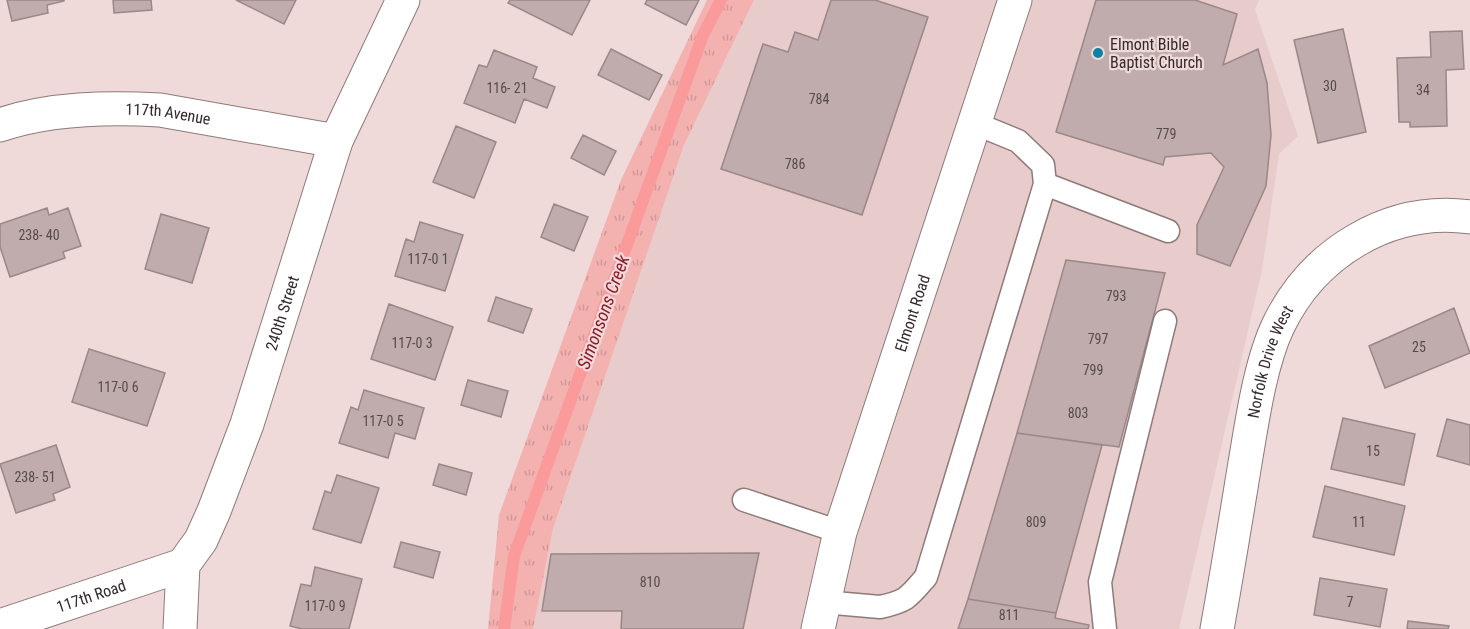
<svg xmlns="http://www.w3.org/2000/svg" width="1470" height="629" viewBox="0 0 1470 629" font-family="'Roboto Condensed',sans-serif">
<style>
.built{fill:#e8cbcb}
.grass{fill:url(#grass-tufts)}
.lines{fill:none;stroke-linecap:round;stroke-linejoin:round}
.stream{stroke:#fa9a9b;stroke-width:12}
.building{fill:#c0acac;stroke:#9a8787;stroke-width:1.5}
.service-casing{stroke:#8d7a79;stroke-width:25}
.minor-casing{stroke:#8d7a79;stroke-width:35}
.secondary-casing{stroke:#8d7a79;stroke-width:35}
.service{stroke:#fff;stroke-width:22}
.minor{stroke:#fff;stroke-width:33}
.secondary{stroke:#fff;stroke-width:33}
.poi-dot{fill:#0e80a7;stroke:#efdad9;stroke-width:2}
.labels{text-anchor:middle;dominant-baseline:central;stroke-width:4.5;stroke-linejoin:round;paint-order:stroke}
.number-label{font-size:14px;fill:#564b4b}
.poi-label{font-size:16px;fill:#332b2b;stroke:#efdad9;text-anchor:start}
.street-label{font-size:16px;fill:#332b2b;stroke:#efdad9}
.water-label{font-size:18px;font-style:italic;fill:#8b1b2a;stroke:#efdad9}
</style>
<defs>
<pattern id="grass-tufts" width="24" height="20" patternUnits="userSpaceOnUse" patternTransform="scale(1.5)"><rect width="24" height="20" fill="#f3b1b0"/><path d="M3 7l-1-3M5 7V3M7 7l1-3M15 17l-1-3M17 17v-4M19 17l1-3" fill="none" stroke="#d19898"/></pattern>
</defs>
<rect width="100%" height="100%" fill="#efdad9"/>
<!-- built -->
<path class="built" d="M754,0H1259L1255,10L1298,136L1279,154L1262,270L1179,629H533L553,529L684,145Z"/>
<!-- grass -->
<path class="grass" d="M707,0H754L684,145L553,529L533,629H488L499,515L621,180Z"/>
<g class="lines">
<!-- stream -->
<path class="stream" d="M504,629L514,556L703,35L721,0"/>
</g>
<!-- building -->
<path class="building" d="M7,0H64V1L47,5L48,13L12,21Z
M113,0H151L152,10L114,13Z
M236,0H296L284,24Z
M510,0H590L572,35L508,3Z
M647,0H699L686,25L645,4Z
M831,0H875L928,17L862,215L721,169L763,44L788,52L795,32L818,40Z
M1096,0H1195L1237,14L1223,65L1258,49L1267,83L1271,135L1266,186L1230,266L1197,254V225L1224,167L1211,153L1165,157L1163,165L1056,132Z
M1343,29L1366,132L1318,143L1294,40Z
M1462,31L1464,69L1446,70L1447,126L1410,127V122H1399L1397,58L1431,57L1430,32Z
M611,49L662,75L649,100L598,75Z
M494,50L537,67L533,78L555,87L547,108L524,99L515,123L464,103L479,65L487,67Z
M456,126L496,142L474,198L433,182Z
M583,135L616,151L604,175L571,158Z
M554,204L588,217L574,251L541,237Z
M47,208L49,215L68,208L81,246L63,252L65,258L10,277L0,247V224Z
M161,214L209,228L192,283L145,269Z
M420,222L463,235L445,291L395,276L406,239L414,242Z
M1066,260L1165,273L1119,447L1017,433Z
M496,297L532,309L523,333L488,321Z
M389,304L453,327L435,380L371,359Z
M1454,308L1470,353L1385,388L1369,346Z
M89,349L165,373L147,426L72,402Z
M468,380L508,391L501,417L461,405Z
M364,390L424,408L415,439L395,433L388,458L339,443L351,407L358,410Z
M1343,418L1415,434L1404,485L1331,469Z
M1447,419L1470,425V465L1437,456Z
M1017,433L1102,445L1056,613L968,599Z
M56,445L70,487L53,494L55,500L16,513L0,464Z
M439,464L472,473L466,495L433,485Z
M337,475L379,488L361,543L313,529L325,491L331,493Z
M1325,486L1405,506L1394,555L1313,537Z
M401,542L440,552L433,578L394,567Z
M759,553L743,629H621L622,611H542L551,554Z
M315,567L362,579L349,629H302L290,626L301,584L311,586Z
M1320,578L1387,589L1380,627L1314,615Z
M968,599L1056,613L1055,618L1089,625L1088,629H958Z
M1408,621L1449,626L1448,629H1407Z"/>
<g class="lines">
<defs>
<path id="service" d="M1045,184L1168,231
M744,500L840,532
M823,602L880,607C907,601 908,598 926,577L1045,184L1043,165L1018,141L974,123
M1105,629L1100,582L1165,321"/>
<g id="minor">
<path id="s1" d="M0,125C50,108 107,107 160,110L336,141"/>
<path id="s2" d="M0,626L183,565"/>
<path id="s3" d="M180,629L183,565L201,540L214,511L247,424L336,141L403,0"/>
<path id="s4" d="M1217,629C1227,574 1236,518 1245,463C1252,422 1260,364 1278,326C1313,253 1389,206 1470,217"/>
</g>
<g id="secondary">
<path id="s5" d="M818,629L840,532L1015,0"/>
</g>
</defs>
<!-- service casing -->
<use href="#service" class="service-casing"/>
<!-- minor casing -->
<use href="#minor" class="minor-casing"/>
<!-- secondary casing -->
<use href="#secondary" class="secondary-casing"/>
<!-- service -->
<use href="#service" class="service"/>
<!-- minor -->
<use href="#minor" class="minor"/>
<!-- secondary -->
<use href="#secondary" class="secondary"/>
</g>
<!-- markers -->
<circle class="poi-dot" cx="1098" cy="53" r="6"/>
<g class="labels">
<!-- number labels -->
<g class="number-label">
<text x="1330" y="86">30</text>
<text x="507" y="88">116- 21</text>
<text x="1423" y="90">34</text>
<text x="819" y="99">784</text>
<text x="1166" y="134">779</text>
<text x="795" y="164">786</text>
<text x="39" y="235">238- 40</text>
<text x="428" y="259">117-0 1</text>
<text x="1116" y="296">793</text>
<text x="1098" y="339">797</text>
<text x="412" y="343">117-0 3</text>
<text x="1419" y="347">25</text>
<text x="1093" y="370">799</text>
<text x="118" y="387">117-0 6</text>
<text x="1078" y="413">803</text>
<text x="383" y="421">117-0 5</text>
<text x="1373" y="451">15</text>
<text x="35" y="477">238- 51</text>
<text x="1036" y="522">809</text>
<text x="1359" y="522">11</text>
<text x="650" y="582">810</text>
<text x="1350" y="602">7</text>
<text x="325" y="606">117-0 9</text>
<text x="1009" y="615">811</text>
</g>
<!-- poi labels -->
<g class="poi-label">
<text x="1110" y="44">Elmont Bible<tspan x="1110" dy="18">Baptist Church</tspan></text>
</g>
<!-- street labels -->
<g class="street-label">
<text stroke="none"><textPath href="#s1" startOffset="170">117th Avenue</textPath></text>
<text stroke="none"><textPath href="#s3" startOffset="336">240th Street</textPath></text>
<text stroke="none"><textPath href="#s5" startOffset="330">Elmont Road</textPath></text>
<text stroke="none"><textPath href="#s4" startOffset="273">Norfolk Drive West</textPath></text>
<text stroke="none"><textPath href="#s2" startOffset="96">117th Road</textPath></text>
</g>
<!-- water labels -->
<g class="water-label">
<text transform="translate(603 312) rotate(-70)">Simonsons Creek</text>
</g>
</g>
</svg>
